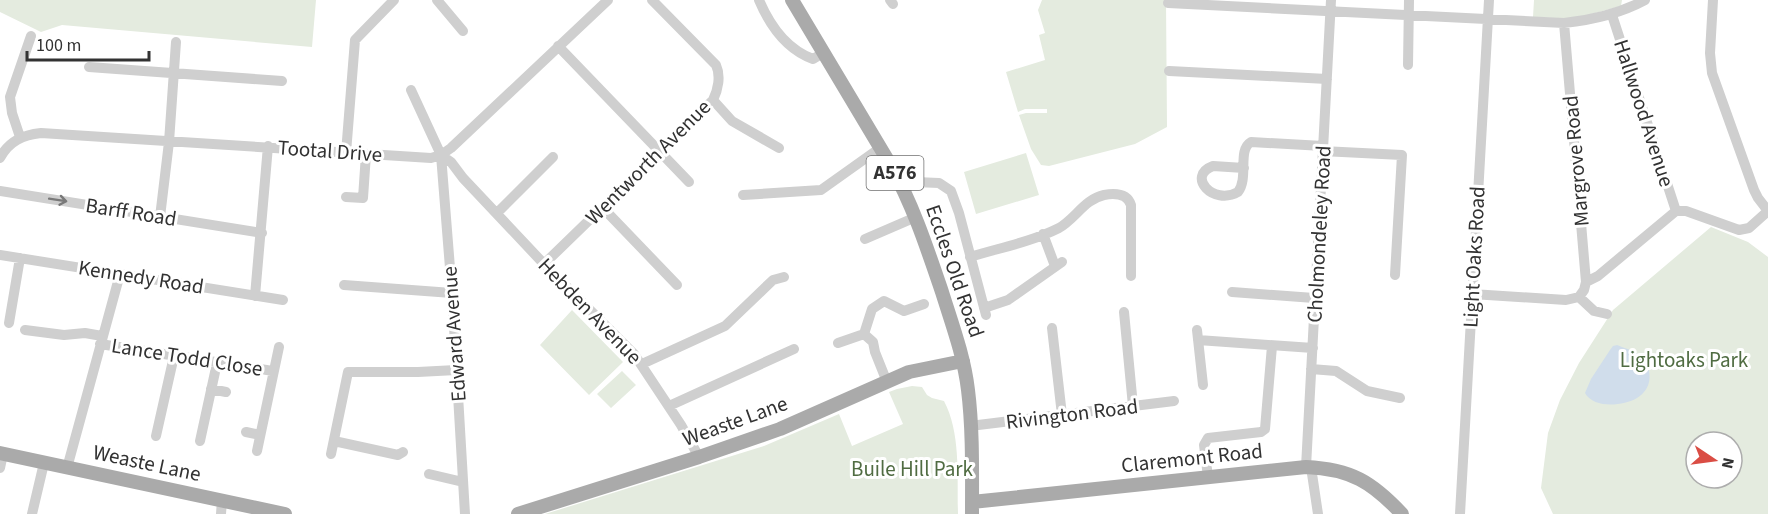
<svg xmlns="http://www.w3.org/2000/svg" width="1768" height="514" viewBox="0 0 1768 514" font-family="'Source Sans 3',sans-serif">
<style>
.green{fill:#e4ebdf;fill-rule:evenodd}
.water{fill:#d0ddeb}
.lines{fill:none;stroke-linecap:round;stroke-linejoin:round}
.minor{stroke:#cfcfcf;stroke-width:10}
.major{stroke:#aaa;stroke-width:14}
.oneway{stroke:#797979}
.labels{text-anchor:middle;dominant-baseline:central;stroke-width:6;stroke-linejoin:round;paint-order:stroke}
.shield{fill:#fff;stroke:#707070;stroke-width:1.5}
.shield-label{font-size:20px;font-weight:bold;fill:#323232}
.street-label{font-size:21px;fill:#323232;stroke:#fff}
.park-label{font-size:21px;fill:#506c42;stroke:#fff}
</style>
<rect width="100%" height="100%" fill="#fff"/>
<!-- green -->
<path class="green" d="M0,0H316L312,47L62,25L41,32L0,12Z
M1042,0H1166L1167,127L1135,144L1049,166L1041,165L1031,149L1019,115L1026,113H1047V109H1025L1018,112L1006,72L1045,60L1039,35L1045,33L1038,10Z
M1534,0H1622L1621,6L1573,19L1533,17Z
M1026,153L1039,195L976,214L964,172Z
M1711,227L1748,242L1768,257V514H1553L1541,488L1548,433L1560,400L1579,363L1613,310ZM1696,442H1732V478H1696Z
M572,310L623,362L589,395L540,345Z
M622,371L636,385L611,408L597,394Z
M912,386L922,387L927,395L932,398L944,401C961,433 957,477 958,514H545L764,446L839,414L852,446L903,424L889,392L897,389Z"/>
<!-- water -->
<path class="water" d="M1617,345C1624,348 1633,350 1639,355C1653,367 1654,388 1637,398C1623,406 1594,409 1585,393L1591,379L1610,350L1613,346Z"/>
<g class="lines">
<!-- minor -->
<path class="minor" d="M437,0L463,31
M759,0C770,26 786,49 813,59L823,53
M890,0L893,4
M1168,3L1564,23C1592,20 1619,14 1645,0
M1612,15L1676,211
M1564,23L1586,282L1584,290L1579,297
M558,46L689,182
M1408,65L1409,0
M89,67L282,81
M1169,71L1327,79
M411,90L441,155L452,293L465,514
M713,100L732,121L779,148
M20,137L12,113L10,97L31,36
M1322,151L1402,155L1395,275
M346,153L355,40L394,0
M441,155L451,162L463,178L544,264L634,354L681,425L699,457
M0,158C9,141 23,135 41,133L431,158L441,155L451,148L608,0
M1244,168L1213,166C1186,176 1213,206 1238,192C1249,178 1237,150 1251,142L1323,146
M904,190L915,182L939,183L951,191L959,213L986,315
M0,191L262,233
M743,195L821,190L880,148
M346,197L363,198L366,154
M603,208L677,285
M497,213L553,157
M160,217L169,142L176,42
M1043,234L1055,266
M865,239L916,217
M0,255L283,300
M970,257C999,248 1031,242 1059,228C1075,219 1085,199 1104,195C1115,193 1127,193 1131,205V276
M544,264L713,100C718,90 721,76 716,65L652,0
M1586,282L1598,276L1676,211H1686L1739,230L1749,228L1768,211L1758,198L1754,190L1712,73L1710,53L1713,0
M344,285L452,293
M1232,292L1314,298
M1472,294L1566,300L1579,297L1594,311L1607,314
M255,296L268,146
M984,308L1008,300L1062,262
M1124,312L1133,406
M9,323L20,258
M1052,328L1062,415
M25,330L64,335L85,333L102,336
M1197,330L1203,385
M864,334L872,309L884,301L904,311L924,304
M1198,340L1313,348
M838,343L864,334L873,342L875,352L887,382
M100,344L273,371
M642,364L725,326L773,280L784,277
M1311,369L1336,371L1367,391L1400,398
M211,389L226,392
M669,406L794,349
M970,426L1174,401
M246,432L260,435
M156,436L174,356
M200,441L217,363
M334,441L398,455L403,452
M257,451L279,347
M331,454L348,372H418L456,370
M1306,467L1331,0
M1311,467L1318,514
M0,468L3,454
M67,468L120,274
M429,474L463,482
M1208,477L1204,445L1208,438L1261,432L1265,429L1272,346
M32,514L44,463
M221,514L222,500
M1460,514L1489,0"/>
<!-- major -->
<path class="major" d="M792,0L890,164C913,205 927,248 942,292C952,324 964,356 968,390C973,430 972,473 972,514
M0,453L285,514
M972,502L1306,467C1351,469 1372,482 1402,514
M518,514L699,457L780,429L909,372L963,361"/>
</g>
<!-- one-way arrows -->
<defs><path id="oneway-shaft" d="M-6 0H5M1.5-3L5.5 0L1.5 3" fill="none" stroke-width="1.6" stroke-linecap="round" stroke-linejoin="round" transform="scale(1.5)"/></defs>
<use class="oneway" href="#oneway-shaft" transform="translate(58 200) rotate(9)"/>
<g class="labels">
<!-- shield labels -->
<rect class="shield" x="866.5" y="156" width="57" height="34" rx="4.5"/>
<g class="shield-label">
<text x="895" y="173">A576</text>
</g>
<!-- street labels -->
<g class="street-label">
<text transform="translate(1644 113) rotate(72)">Hallwood Avenue</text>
<text transform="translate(330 151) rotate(4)">Tootal Drive</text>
<text transform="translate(1576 161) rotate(-95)">Margrove Road</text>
<text transform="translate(648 162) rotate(-45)">Wentworth Avenue</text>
<text transform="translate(131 212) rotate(9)">Barff Road</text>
<text transform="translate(1319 234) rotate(-87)">Cholmondeley Road</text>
<text transform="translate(1474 257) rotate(-87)">Light Oaks Road</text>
<text transform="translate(955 271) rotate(71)">Eccles Old Road</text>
<text transform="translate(141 277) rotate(9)">Kennedy Road</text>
<text transform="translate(590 311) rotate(46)">Hebden Avenue</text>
<text transform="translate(454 334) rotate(-94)">Edward Avenue</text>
<text transform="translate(187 357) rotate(9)">Lance Todd Close</text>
<text transform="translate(1072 414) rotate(-7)">Rivington Road</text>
<text transform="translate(735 421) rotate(-20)">Weaste Lane</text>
<text transform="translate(1192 458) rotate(-6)">Claremont Road</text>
<text transform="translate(147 463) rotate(12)">Weaste Lane</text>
</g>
<!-- park labels -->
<g class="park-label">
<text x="1684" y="360">Lightoaks Park</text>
<text x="912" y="469">Buile Hill Park</text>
</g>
</g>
<!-- north arrow -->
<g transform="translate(1714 460) rotate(103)"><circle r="28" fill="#ffffff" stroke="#adadad" stroke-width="1.5"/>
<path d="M0-4.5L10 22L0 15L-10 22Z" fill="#da4d44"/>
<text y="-9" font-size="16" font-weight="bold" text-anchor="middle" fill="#323232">N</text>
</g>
<!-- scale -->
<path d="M27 51v9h122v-9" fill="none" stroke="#323232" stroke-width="3"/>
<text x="36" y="51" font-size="18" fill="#323232" stroke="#ffffff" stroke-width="4.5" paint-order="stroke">100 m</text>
</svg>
